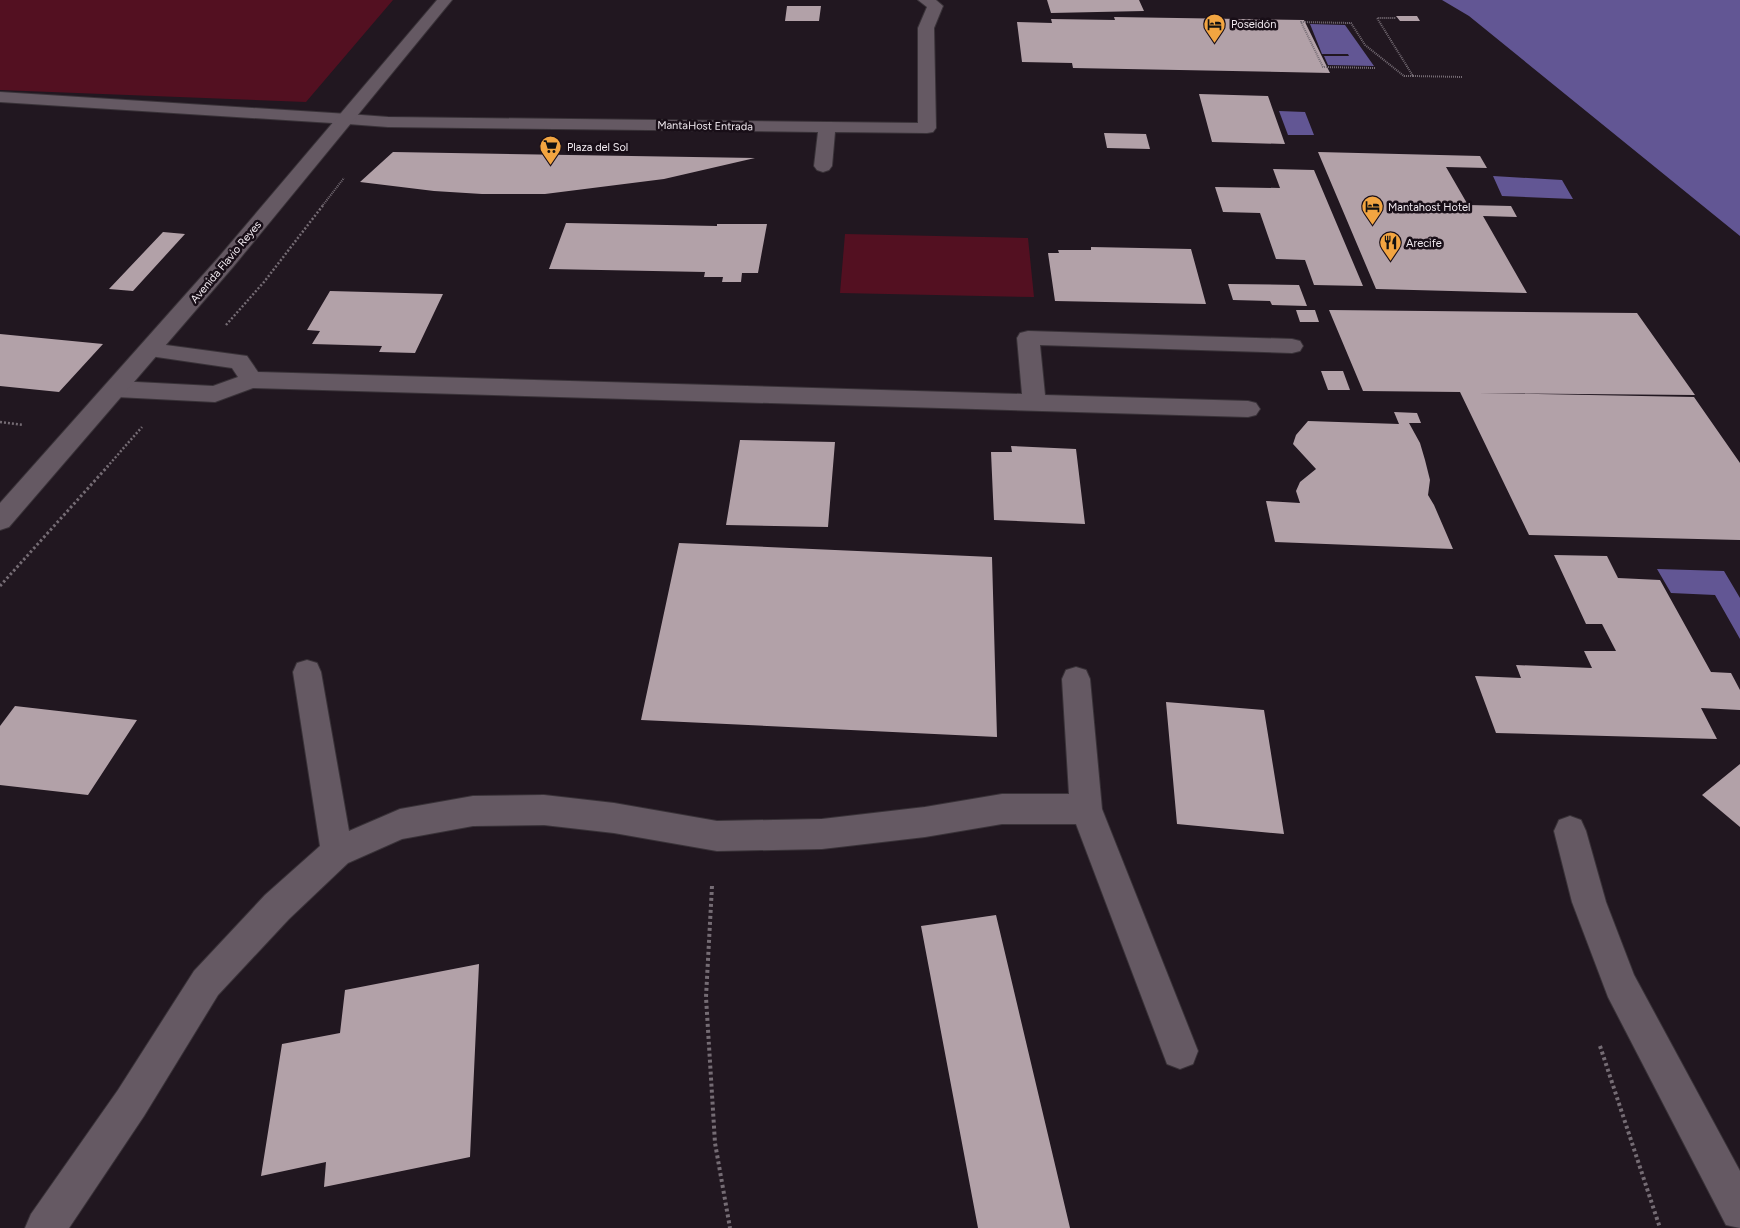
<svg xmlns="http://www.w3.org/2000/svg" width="1740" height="1228" viewBox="0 0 1740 1228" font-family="Figtree,sans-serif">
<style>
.green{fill:#531021}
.water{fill:#625694}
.building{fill:#b2a1a8}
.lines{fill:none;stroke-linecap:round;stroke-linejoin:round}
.service-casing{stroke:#393238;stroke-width:2}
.minor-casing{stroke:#393238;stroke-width:2}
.tertiary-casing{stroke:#393238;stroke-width:2}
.secondary-casing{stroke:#393238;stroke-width:2}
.path-far3{stroke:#756c74;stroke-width:2;stroke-dasharray:1 1;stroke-linecap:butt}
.path-far2{stroke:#756c74;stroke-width:2.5;stroke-dasharray:2 2;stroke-linecap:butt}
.path-far1{stroke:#756c74;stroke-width:3;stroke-dasharray:2.5 2.5;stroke-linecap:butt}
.path{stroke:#756c74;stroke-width:4;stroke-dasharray:3 3;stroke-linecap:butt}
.service{fill:#655963;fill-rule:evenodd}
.minor{fill:#655963;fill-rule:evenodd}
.tertiary{fill:#655963;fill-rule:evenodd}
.secondary{fill:#655963;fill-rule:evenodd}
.labels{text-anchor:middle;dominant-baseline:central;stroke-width:5;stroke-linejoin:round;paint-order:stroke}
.far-poi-label{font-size:11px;fill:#f1eaf0;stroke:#180e17;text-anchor:start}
.far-street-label{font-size:11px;fill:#f1eaf0;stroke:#180e17}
</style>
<rect width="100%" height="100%" fill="#211720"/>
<!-- green -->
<path class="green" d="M0,0H393L306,102L0,90Z
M845,234L1028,238L1034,297L840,293Z"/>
<!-- water -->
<path class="water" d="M1442,0H1740V236L1469,16Z
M1310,24L1345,25L1374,66L1328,65L1324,56H1349L1348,54H1322Z
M1279,111L1305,112L1314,135H1288Z
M1493,176L1562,180L1573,199L1502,196Z
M1657,569L1724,571L1740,598V639L1715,595L1671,593Z"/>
<!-- building -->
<path class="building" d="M1047,0H1139L1144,11L1051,13Z
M787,6H821L819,21H785Z
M1396,16H1417L1420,21H1400Z
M1114,17L1304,20L1330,73L1073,68L1072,63L1022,62L1017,22L1052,23L1051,19L1115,20Z
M1199,94L1268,96L1285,144L1212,142Z
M1104,133L1146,134L1150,149L1107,148Z
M393,152L755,158L664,179L545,194H482L434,191L360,182Z
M1318,152L1480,156L1487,168L1446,167L1468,205L1511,206L1517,217L1483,216L1527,293L1376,289Z
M1273,169L1314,170L1363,286L1314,285L1305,260L1276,259L1260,213L1223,212L1215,187L1280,188Z
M566,223L717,226V224H767L758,273H742L741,282H722L723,277H704L705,272L549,269Z
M163,232L185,234L133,291L109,289Z
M1091,247L1191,249L1206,304L1055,301L1048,253H1059L1058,250H1091Z
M1228,284L1299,285L1307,306L1272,305L1270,301L1233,300Z
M330,291L443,294L415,353L379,352L382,346L312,344L320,331L307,330Z
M1296,310H1315L1319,322H1300Z
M1329,310L1637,313L1695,395L1477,393L1694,397L1740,463V540L1529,535L1460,392L1363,391Z
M0,334L103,344L59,392L0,386Z
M1321,371H1343L1350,390H1328Z
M1394,412L1417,413L1421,423H1409L1420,443L1425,460L1430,480L1428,495L1434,505L1453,549L1275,542L1266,501L1300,503L1296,491L1300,482L1316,469L1293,444L1296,435L1308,421L1399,424Z
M740,440L835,442L828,527L726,525Z
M1011,446L1076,449L1085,524L994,520L991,452H1012Z
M679,543L992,557L997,737L641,720Z
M1554,555L1607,556L1618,578L1660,580L1711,672L1731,673L1740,690V710L1701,708L1717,739L1496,733L1475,676L1521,678L1516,665L1592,668L1584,651H1616L1602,624H1586Z
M1166,702L1264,710L1284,834L1177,824Z
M15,706L137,720L88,795L0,785V726Z
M1740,764V827L1702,795Z
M996,915L1070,1228H978L921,926Z
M479,964L470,1157L324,1187L326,1162L261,1176L282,1044L340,1033L345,990Z"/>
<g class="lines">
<defs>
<path id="service" d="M918,0H936L943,6L934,28L936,128L933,132L927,133L835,132L832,166L829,170L823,172L817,170L814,166L818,132L388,127L348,124L342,123L339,119L342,115L348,114L388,117L918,123V28L927,7Z
M1028,331L1292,339L1300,341L1303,346L1300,351L1292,353L1040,345L1045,395L1248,401L1256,403L1260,409L1256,415L1248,417L253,388L215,402L117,397L109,395L106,389L109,383L117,381L213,386L238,377L232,368L143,355L140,350L143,345L151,343L247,356L258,372L1022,394L1017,338L1020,333Z"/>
<path id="minor" d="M307,660L317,663L321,672L349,831L400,809L473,796L544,795L614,803L717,821L822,819L925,807L1002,794H1069L1062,679L1066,670L1076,667L1086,670L1090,679L1102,809L1198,1051L1193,1064L1180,1069L1167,1064L1076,824H1002L925,837L822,849L717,851L614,833L544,825L473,826L402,839L348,863L289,919L218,995L144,1116L69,1228H25L31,1214L118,1090L194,971L265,895L320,846L293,672L297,663Z
M1570,816L1581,820L1586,831L1606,902L1634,975L1740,1171V1228L1726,1225L1608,997L1572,902L1554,831L1559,820Z"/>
<path id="tertiary" d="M0,92L348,114L354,115L357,119L354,123L348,124L0,102Z"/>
<path id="secondary" d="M437,0H452L233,267L9,527L0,530V503L218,258Z"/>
</defs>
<!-- service casing -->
<use href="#service" class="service-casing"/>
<!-- minor casing -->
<use href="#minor" class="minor-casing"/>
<!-- tertiary casing -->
<use href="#tertiary" class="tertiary-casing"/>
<!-- secondary casing -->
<use href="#secondary" class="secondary-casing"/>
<!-- path-far3 -->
<path class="path-far3" d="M1375,68L1323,67L1301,22L1351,23L1365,45L1404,76H1413L1377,18H1396
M1413,76L1463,77
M323,205L344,178"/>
<!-- path-far2 -->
<path class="path-far2" d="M226,325L264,282L324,204
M0,422L23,425
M107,467L142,427"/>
<!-- path-far1 -->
<path class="path-far1" d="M0,586L108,466"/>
<!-- path -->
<path class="path" d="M712,886L706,997L715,1143L730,1228
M1600,1046L1660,1228"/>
<!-- service -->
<use href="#service" class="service"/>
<!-- minor -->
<use href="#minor" class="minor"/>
<!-- tertiary -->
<use href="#tertiary" class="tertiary"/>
<!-- secondary -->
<use href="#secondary" class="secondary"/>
</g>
<!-- icons -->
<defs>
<symbol id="hotel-pin" viewBox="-11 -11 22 30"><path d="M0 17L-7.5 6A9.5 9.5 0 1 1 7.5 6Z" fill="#f2a541" stroke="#180e17"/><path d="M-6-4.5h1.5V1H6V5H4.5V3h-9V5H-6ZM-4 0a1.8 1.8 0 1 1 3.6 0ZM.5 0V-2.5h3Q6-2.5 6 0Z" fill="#111"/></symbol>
<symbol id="supermarket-pin" viewBox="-11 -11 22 30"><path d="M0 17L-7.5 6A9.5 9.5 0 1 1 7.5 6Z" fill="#f2a541" stroke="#180e17"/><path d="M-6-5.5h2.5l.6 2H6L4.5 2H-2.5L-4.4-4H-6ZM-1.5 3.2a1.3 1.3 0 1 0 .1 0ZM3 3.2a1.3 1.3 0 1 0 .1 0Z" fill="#111"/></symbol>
<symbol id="restaurant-pin" viewBox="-11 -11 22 30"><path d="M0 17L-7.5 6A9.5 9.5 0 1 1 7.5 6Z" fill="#f2a541" stroke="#180e17"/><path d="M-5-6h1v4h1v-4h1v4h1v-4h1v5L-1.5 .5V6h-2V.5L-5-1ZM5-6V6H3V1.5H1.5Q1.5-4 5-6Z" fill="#111"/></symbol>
</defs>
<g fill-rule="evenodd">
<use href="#hotel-pin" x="1202" y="12" width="25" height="34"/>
<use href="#supermarket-pin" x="538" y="134" width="25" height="34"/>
<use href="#hotel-pin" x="1360" y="194" width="25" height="34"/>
<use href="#restaurant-pin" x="1378" y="230" width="25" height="34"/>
</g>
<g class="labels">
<!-- far-poi labels -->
<g class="far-poi-label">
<text x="1231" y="24">Poseidón</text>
<text x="567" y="147">Plaza del Sol</text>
<text x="1388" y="207">Mantahost Hotel</text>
<text x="1406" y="243">Arecife</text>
</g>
<!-- far-street labels -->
<g class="far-street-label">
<text transform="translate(705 126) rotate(1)">MantaHost Entrada</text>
<text transform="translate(226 262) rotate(-50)">Avenida Flavio Reyes</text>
</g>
</g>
</svg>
